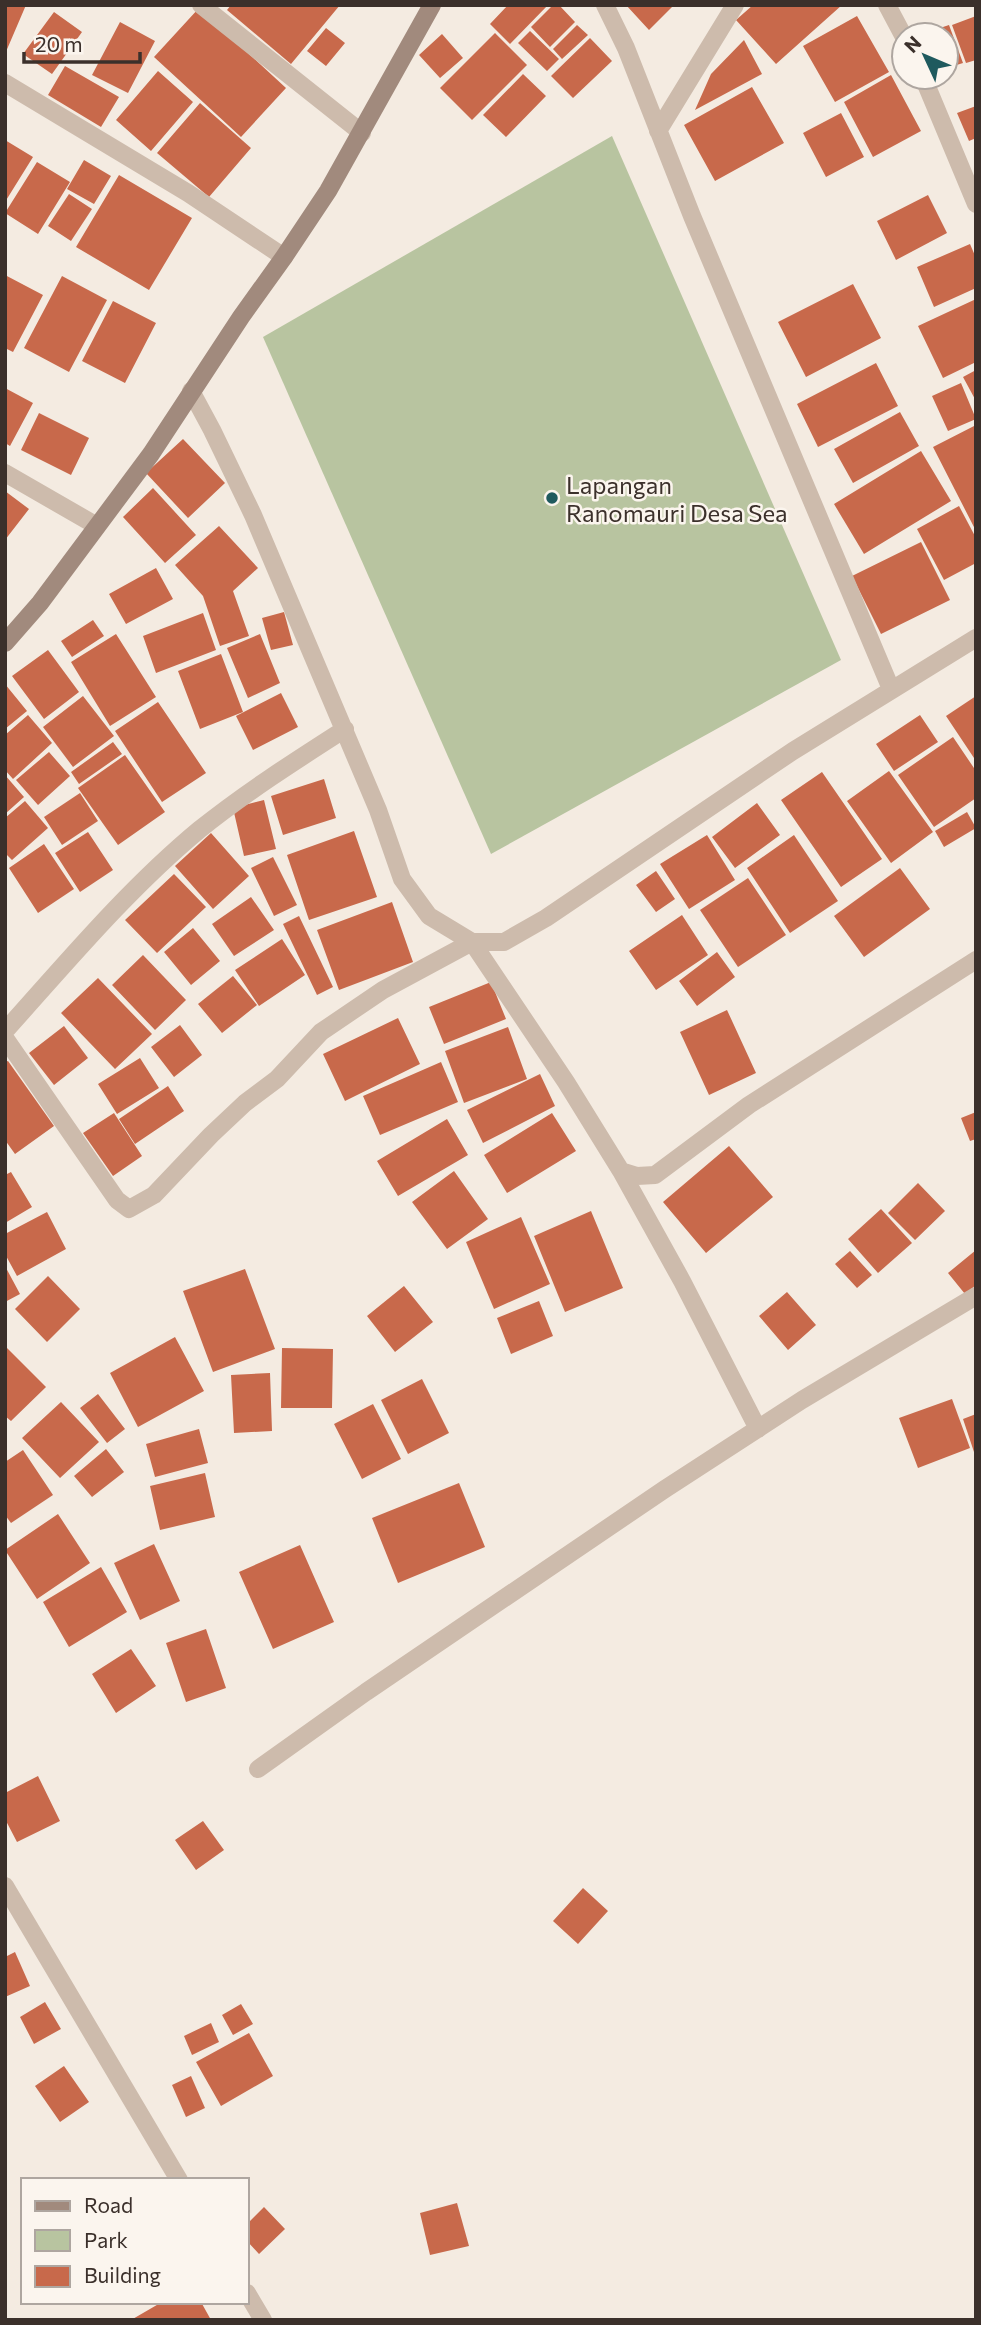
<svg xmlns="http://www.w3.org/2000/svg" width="981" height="2325" viewBox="0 0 981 2325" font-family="Commissioner,sans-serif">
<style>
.green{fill:#b8c4a0}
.building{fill:#c8694b}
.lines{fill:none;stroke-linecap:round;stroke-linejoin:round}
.minor{stroke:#cdbbac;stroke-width:18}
.secondary{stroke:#a18a7d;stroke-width:18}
.poi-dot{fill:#1f5a5e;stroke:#fbf5ee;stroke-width:2.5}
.labels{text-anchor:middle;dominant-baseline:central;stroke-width:5;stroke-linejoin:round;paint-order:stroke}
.poi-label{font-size:24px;fill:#3b302b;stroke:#fbf5ee;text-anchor:start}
</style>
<rect width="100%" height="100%" fill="#f4ebe1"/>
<!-- green -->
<path class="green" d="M612,136L841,660L491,854L263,337Z"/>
<!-- building -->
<path class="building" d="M5,5H26L5,54Z
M231,5H340L291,64L227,10Z
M508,5H548L510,44L490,24Z
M553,5H559L575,22L550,47L531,27Z
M626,5H674L649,30Z
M753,5H842L776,64L736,20Z
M199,8L286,88L241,137L154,57Z
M54,12L82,32L52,74L23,54Z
M857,16L889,72L835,102L803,46Z
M976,16V60L966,63L952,25Z
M120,22L155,41L128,93L92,75Z
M577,25L588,35L562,59L553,49Z
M949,25L963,63L947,68L946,35H936L934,30Z
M326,28L345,43L326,66L307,51Z
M530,31L559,59L547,71L518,43Z
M495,33L527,65L472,120L440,88Z
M442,34L463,58L440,78L419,55Z
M590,38L612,61L573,98L551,76Z
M744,40L762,74L695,110L711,74Z
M65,66L119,97L101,127L48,95Z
M158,71L193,102L151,151L116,120Z
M523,74L546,96L506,137L483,115Z
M891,75L921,131L873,157L844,102Z
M752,87L784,143L715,181L684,125Z
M200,103L251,148L209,197L157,153Z
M976,106V138L969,141L957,113Z
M841,113L864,157L826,177L803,133Z
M5,140L33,157L5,202Z
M84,160L111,176L94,204L67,189Z
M37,162L70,182L38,234L5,213Z
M119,175L192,218L149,290L76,247Z
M69,194L92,209L71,241L48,226Z
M928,195L947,233L896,260L877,221Z
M970,244L976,258V288L934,307L917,267Z
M5,275L43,295L13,352L5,348Z
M62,276L107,300L69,372L24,348Z
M853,284L881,338L806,377L778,322Z
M976,299V362L943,378L918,326Z
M113,301L156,323L125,383L82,361Z
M876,363L898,406L818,447L797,404Z
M976,370V401L963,377Z
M961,383L976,419L948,431L932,396Z
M5,388L33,403L10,446L5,443Z
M900,412L919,446L853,483L834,449Z
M39,413L89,438L71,475L21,450Z
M976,425V531L933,447Z
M183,439L225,483L188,518L146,473Z
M921,451L951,501L864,554L834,504Z
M153,488L196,535L165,563L123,517Z
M5,491L29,509L5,540Z
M959,506L976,538V563L944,580L917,529Z
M219,526L258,568L233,591L249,636L220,646L203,596L175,565Z
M921,542L950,600L881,634L852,576Z
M156,568L173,599L126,624L109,594Z
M284,612L293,645L271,650L262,618Z
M203,613L216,650L156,673L143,636Z
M93,620L104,636L72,657L61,641Z
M116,634L156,697L110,726L71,662Z
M260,634L280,683L248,698L227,648Z
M48,650L79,692L44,719L12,676Z
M221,654L243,712L200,729L178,671Z
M5,684L27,711L5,729Z
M281,693L298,727L253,750L236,716Z
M83,696L114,736L73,767L43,727Z
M976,696V761L946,716Z
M158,702L206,773L162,802L115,731Z
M28,715L52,743L13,779L5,770V735Z
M920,715L938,742L894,771L876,744Z
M953,737L976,771V798L934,827L898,775Z
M113,742L122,754L79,784L71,772Z
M49,752L70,776L38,805L16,780Z
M125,755L165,812L118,845L78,788Z
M889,771L933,832L891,863L847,801Z
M822,772L882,859L841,887L781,800Z
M5,775L24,797L5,814Z
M324,779L336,818L283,835L271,796Z
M80,793L98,821L62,845L44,817Z
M264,800L276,849L244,856L233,808Z
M25,801L48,828L12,860L5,853V818Z
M757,803L780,835L735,868L712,837Z
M967,812L976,828L944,847L935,831Z
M354,831L377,897L309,920L287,855Z
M88,832L113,870L80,892L55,853Z
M211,833L249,876L213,909L175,866Z
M707,835L735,880L689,909L660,864Z
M794,835L838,901L790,933L747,868Z
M44,844L74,889L38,913L9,868Z
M273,857L297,905L274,916L251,868Z
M900,868L930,909L864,957L834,916Z
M656,871L675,899L656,912L636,885Z
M174,874L206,907L157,953L125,920Z
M748,878L786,935L738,967L700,910Z
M251,897L274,930L234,956L212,924Z
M392,902L413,962L339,990L317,930Z
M682,915L708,955L656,990L629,951Z
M299,916L333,987L317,995L283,924Z
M193,928L220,961L191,985L164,952Z
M282,939L305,975L259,1006L235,970Z
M717,952L735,977L697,1006L679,981Z
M143,955L186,1000L155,1030L112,985Z
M233,976L257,1005L222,1033L198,1004Z
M98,978L152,1034L115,1069L61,1013Z
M491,982L506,1019L444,1044L429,1007Z
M727,1010L756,1073L709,1095L680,1032Z
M398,1018L420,1064L345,1101L323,1054Z
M180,1025L202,1055L174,1077L151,1047Z
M64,1026L88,1058L54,1085L29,1053Z
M508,1027L527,1079L464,1103L445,1051Z
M140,1058L159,1088L117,1114L98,1084Z
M8,1061L54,1126L15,1154L5,1140V1062Z
M441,1062L458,1102L380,1135L363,1096Z
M540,1074L555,1106L483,1143L467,1110Z
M168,1086L184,1111L135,1144L119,1119Z
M976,1112V1139L970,1141L961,1118Z
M114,1113L142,1156L113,1176L83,1133Z
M552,1113L576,1151L507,1193L484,1155Z
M447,1119L468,1155L398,1196L377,1161Z
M729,1146L773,1197L706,1253L663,1202Z
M454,1171L488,1219L447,1249L412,1202Z
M11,1172L32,1207L5,1223V1175Z
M918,1183L945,1211L915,1240L888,1213Z
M881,1209L912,1243L878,1273L848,1239Z
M591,1211L623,1288L565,1312L534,1236Z
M47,1212L66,1249L17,1276L5,1254V1234Z
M521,1217L550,1284L494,1309L466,1242Z
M976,1250V1285L965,1294L948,1273Z
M850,1251L872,1275L857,1288L835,1264Z
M5,1266L20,1294L5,1302Z
M245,1269L275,1349L213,1372L183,1291Z
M48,1276L80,1309L47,1342L15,1309Z
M404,1286L433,1322L395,1352L367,1316Z
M787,1292L816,1325L788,1350L759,1316Z
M539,1301L553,1336L511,1354L497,1318Z
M175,1337L204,1391L138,1427L110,1373Z
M5,1346L46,1387L11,1421L5,1416Z
M282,1348L333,1349L332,1408H281Z
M270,1373L272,1431L234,1433L231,1375Z
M422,1379L449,1433L408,1454L381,1400Z
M98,1394L125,1429L107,1443L80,1408Z
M952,1399L970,1448L918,1468L899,1418Z
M61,1402L99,1442L60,1478L22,1438Z
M373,1404L401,1459L362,1479L334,1424Z
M976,1414V1454L975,1455L963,1419Z
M199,1429L208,1463L155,1477L146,1444Z
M106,1449L124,1472L92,1497L74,1476Z
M23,1450L53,1495L11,1523L5,1515V1462Z
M205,1473L215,1517L160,1530L150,1486Z
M459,1483L485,1547L398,1583L372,1518Z
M58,1514L90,1563L37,1599L5,1550Z
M154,1544L180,1601L140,1620L114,1563Z
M300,1545L334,1622L273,1649L239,1572Z
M101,1567L127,1612L69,1647L43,1602Z
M206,1629L226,1688L186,1702L166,1643Z
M131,1649L156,1686L116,1713L92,1674Z
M38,1776L60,1821L17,1842L5,1819V1793Z
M203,1821L224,1850L196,1870L175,1840Z
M583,1888L608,1911L578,1944L553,1921Z
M15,1952L30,1986L5,1997V1957Z
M45,2002L61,2029L34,2044L20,2017Z
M241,2004L253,2024L233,2035L222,2015Z
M211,2023L219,2042L192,2055L184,2036Z
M249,2033L273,2076L221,2106L196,2062Z
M64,2066L89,2102L60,2122L35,2086Z
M191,2076L205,2108L186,2117L172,2085Z
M457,2203L469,2246L430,2255L420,2213Z
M264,2207L285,2229L259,2254L247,2241V2224Z
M162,2302H201L211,2320H131Z"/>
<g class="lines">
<!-- minor -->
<path class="minor" d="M201,5L362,133
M605,5L626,48L692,216L891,689
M887,5L904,37
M923,77L976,204
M5,83L188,193L284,257
M658,131L735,5
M191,391L212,430L253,515L378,810L402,879L429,916L472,942L566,1082L621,1171L637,1176L655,1175L749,1105L976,960
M5,473L97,526
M5,1031C67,962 128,889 199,830C245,793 295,761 345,729
M5,1038L117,1200L129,1209L154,1195L211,1135L245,1103L277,1079L321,1032L383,990L472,942H504L546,918L793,751L976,638
M621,1171L682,1281L758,1429
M258,1769L366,1692L665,1489L802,1400L976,1296
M5,1886L179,2180
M247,2293L263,2320"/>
<!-- secondary -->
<path class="secondary" d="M5,643L40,603L151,454L241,317L284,257L328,191L432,5"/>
</g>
<!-- markers -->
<circle class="poi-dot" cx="552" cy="498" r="7"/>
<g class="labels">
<!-- poi labels -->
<g class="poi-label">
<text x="566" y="484">Lapangan<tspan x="566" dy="28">Ranomauri Desa Sea</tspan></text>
</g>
</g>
<!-- border -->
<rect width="981" height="2325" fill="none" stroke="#3b302b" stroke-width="14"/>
<!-- legend -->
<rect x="21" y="2178" width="228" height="126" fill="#fbf5ee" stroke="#aea6a0" stroke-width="2"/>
<rect x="35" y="2201" width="35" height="10" fill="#a18a7d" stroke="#aea6a0" stroke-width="2"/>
<text x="84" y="2213" font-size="21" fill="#3b302b">Road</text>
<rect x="35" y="2230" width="35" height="21" fill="#b8c4a0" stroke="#aea6a0" stroke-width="2"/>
<text x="84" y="2248" font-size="21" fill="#3b302b">Park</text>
<rect x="35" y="2266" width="35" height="21" fill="#c8694b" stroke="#aea6a0" stroke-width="2"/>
<text x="84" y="2283" font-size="21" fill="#3b302b">Building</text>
<!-- north arrow -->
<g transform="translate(925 56) rotate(314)"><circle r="33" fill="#fbf5ee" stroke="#aea6a0" stroke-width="2"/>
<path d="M0-5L12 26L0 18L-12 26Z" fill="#1f5a5e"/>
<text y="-10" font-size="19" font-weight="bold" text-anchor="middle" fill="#3b302b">N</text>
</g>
<!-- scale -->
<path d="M24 52v10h116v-10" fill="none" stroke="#3b302b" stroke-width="3.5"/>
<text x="35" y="52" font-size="21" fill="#3b302b" stroke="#fbf5ee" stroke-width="5" paint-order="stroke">20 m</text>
</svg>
